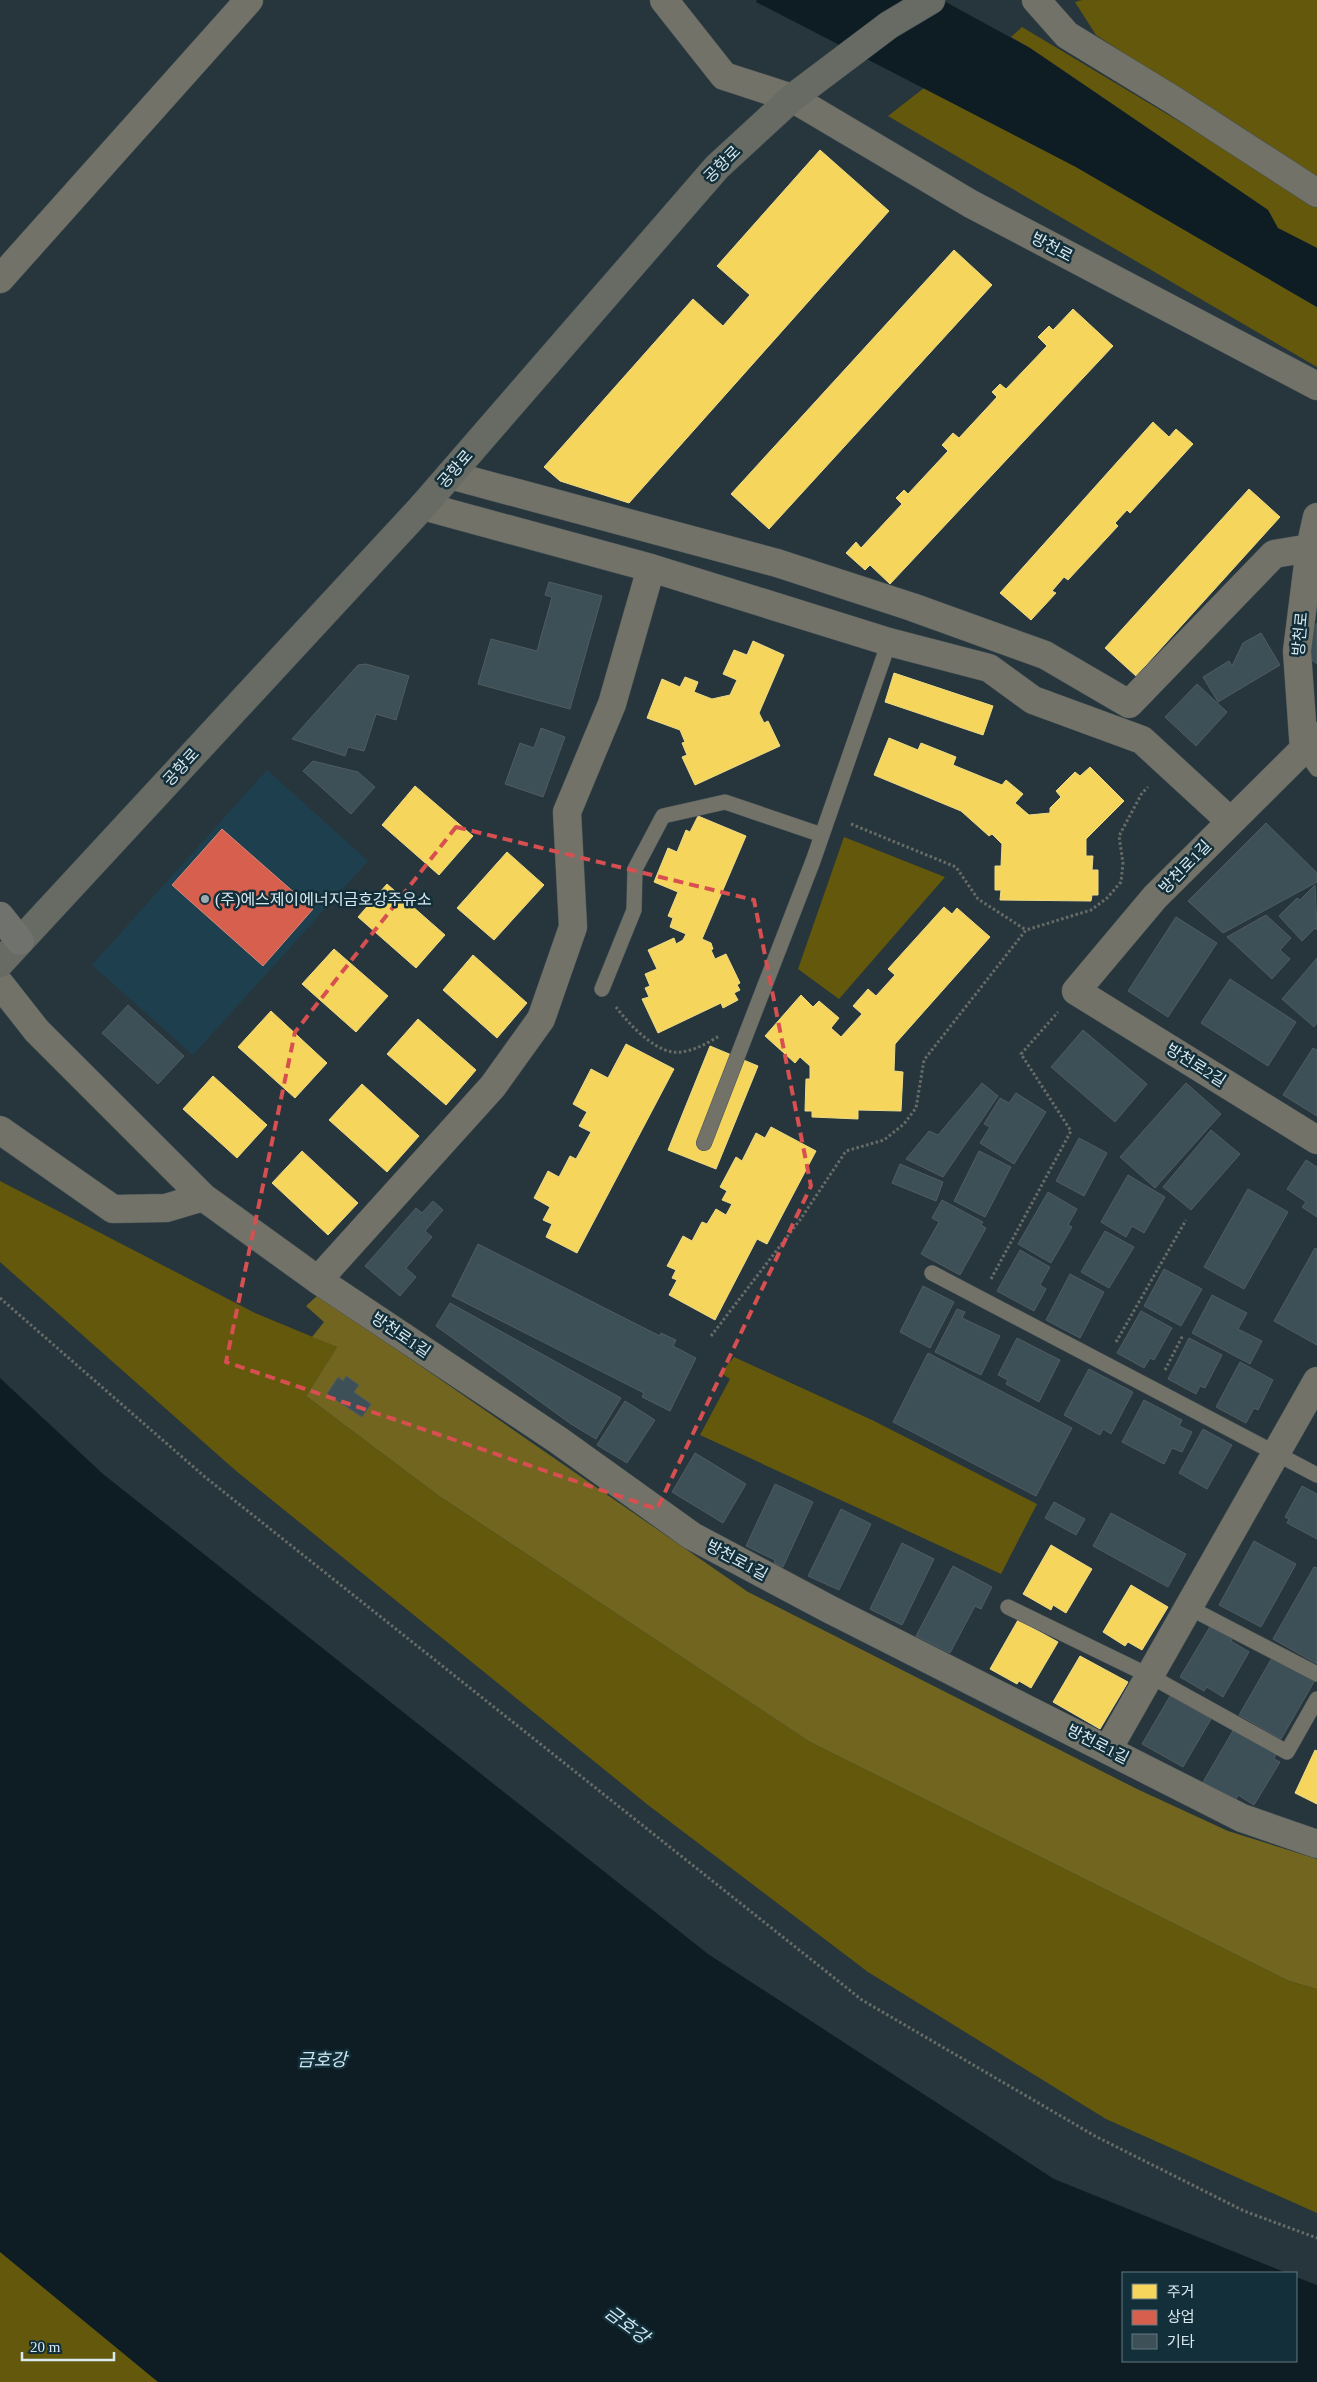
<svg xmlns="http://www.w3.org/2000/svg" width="1317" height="2382" viewBox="0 0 1317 2382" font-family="'Times New Roman','Noto Sans KR',serif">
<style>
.built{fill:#1e404e}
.green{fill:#64580d}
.forest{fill:#71651f}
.water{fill:#0e1d24}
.homes{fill:#f6d55c;stroke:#eddb88}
.shops{fill:#d6604d;stroke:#d7897e}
.building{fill:#3d5057;stroke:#505c61}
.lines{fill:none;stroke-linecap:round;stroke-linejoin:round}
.service-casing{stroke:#455257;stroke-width:16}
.minor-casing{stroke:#455257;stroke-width:29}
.secondary-casing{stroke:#455257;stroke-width:29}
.trunk-casing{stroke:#455257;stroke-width:29}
.path{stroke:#676c68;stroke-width:3;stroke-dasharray:2.5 2.5;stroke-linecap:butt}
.service{stroke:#737268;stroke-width:15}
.minor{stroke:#737268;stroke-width:28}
.secondary{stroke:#686b63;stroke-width:28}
.trunk{stroke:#6f726d;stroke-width:28}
.marked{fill:none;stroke:#d74f50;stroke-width:4;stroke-dasharray:10 6;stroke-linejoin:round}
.poi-dot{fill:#9baab1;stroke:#132f3a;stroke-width:2}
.labels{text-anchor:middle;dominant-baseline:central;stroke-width:5;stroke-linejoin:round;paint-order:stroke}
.street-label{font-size:16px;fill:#d9e9f0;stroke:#132f3a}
.poi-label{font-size:16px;fill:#d9e9f0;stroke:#132f3a;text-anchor:start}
.water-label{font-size:18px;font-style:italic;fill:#cee7f2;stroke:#132f3a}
</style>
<rect width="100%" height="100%" fill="#27363c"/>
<!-- built -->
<path class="built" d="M267,770L368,861L193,1055L92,965Z"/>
<!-- green -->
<path class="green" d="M1082,0H1317V179L1096,35L1075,2Z
M1022,27L1317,204V248L1277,228L1268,210L1030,48L1011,37Z
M924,88L1076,167L1317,307V367L888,116Z
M844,837L945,877L839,999L798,969Z
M0,1181L255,1313L337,1347L306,1396L439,1496L810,1742L1289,1981L1317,1989V2213L1106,2119L868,1972L648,1805L235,1470L0,1262Z
M734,1357L872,1420L1037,1504L1001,1574L700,1435L730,1379L721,1373Z
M0,2220L190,2382H0Z"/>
<!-- forest -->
<path class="forest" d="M318,1295L748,1592L1137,1789L1228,1831L1317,1859V1989L1289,1981L810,1742L439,1496L306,1396L337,1347L312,1337L324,1322L306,1306Z"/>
<!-- water -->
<path class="water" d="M757,0H942L1030,48L1268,210L1278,228L1317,248V307L1076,167L756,2Z
M0,1378L103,1474L708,1954L1054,2179L1287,2273H1123V2361H1296V2277L1317,2285V2382H158L0,2252Z"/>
<!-- homes -->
<path class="homes" d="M820,150L889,211L629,503L560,481L544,467L693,299L723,326L750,295L717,266Z
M954,250L992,285L769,529L731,494Z
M1073,309L1113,346L890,584L870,565L865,570L846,553L856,542L861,548L902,504L896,498L904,490L908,494L948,451L942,445L953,433L959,438L997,397L992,392L1000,384L1006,389L1047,346L1038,337L1049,326L1053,330Z
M1153,422L1169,437L1176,429L1193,444L1130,513L1127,510L1115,523L1118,526L1068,580L1064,577L1052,591L1056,593L1031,620L1000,593Z
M1249,489L1280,517L1136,676L1105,648Z
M753,641L784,655L759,713L764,723L768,721L780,746L695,785L682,757L687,755L682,743L685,742L680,730L647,718L662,679L680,687L685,677L698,682L694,692L712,699L730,695L737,680L723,674L734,650L747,655Z
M894,673L993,706L983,735L885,702Z
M889,738L918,750L921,743L956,757L953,765L1002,785L1006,780L1023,794L1015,803L1029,815L1050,813V808L1061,797L1056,791L1075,772L1080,776L1090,767L1124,801L1086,839V856H1093L1092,870H1098V895H1092L1091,901L1000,900L1001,890H995V866H1001L1002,844L992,834L989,836L961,811L874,775Z
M415,786L473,836L439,875L382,825Z
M698,816L746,836L702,939L711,943L713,949L711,950L715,959L726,954L740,983L737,985L740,990L734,993L738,1000L723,1008L721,1003L658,1033L642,999L649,997L645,988L650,986L645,974L657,969L648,950L674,938L676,944L683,940L686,934L670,927L673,918L668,916L678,892L654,882L668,848L677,852L686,830L690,832Z
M507,852L544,885L494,940L457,908Z
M387,884L445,935L416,968L358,917Z
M944,907L952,914L957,908L990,937L895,1044L894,1071L903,1072L901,1111L858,1110V1119L812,1117V1111H805L806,1079H810V1066L800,1057L795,1063L765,1036L801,995L813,1007L819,1001L839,1018L831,1028L841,1037L862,1014L853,1006L868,989L876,996L895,975L888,969Z
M334,949L388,996L356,1032L302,984Z
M473,955L527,1003L497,1038L443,990Z
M271,1011L327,1063L295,1098L238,1047Z
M418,1019L476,1070L446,1105L387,1054Z
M626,1044L674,1069L577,1253L546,1237L552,1224L543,1220L550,1207L534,1198L548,1171L559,1177L570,1156L576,1159L591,1132L579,1126L587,1112L573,1104L591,1069L608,1078Z
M710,1046L758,1066L716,1169L668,1150Z
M213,1076L267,1125L237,1158L183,1109Z
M362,1084L419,1136L387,1172L329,1120Z
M771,1127L816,1151L767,1244L757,1239L715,1320L669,1295L677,1280L672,1278L676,1270L667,1266L683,1236L692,1241L702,1222L707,1224L716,1209L726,1215L732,1204L722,1200L727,1191L720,1187L736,1157L742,1161L756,1133L765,1138Z
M302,1151L358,1203L328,1235L272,1183Z
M1051,1545L1092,1569L1066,1613L1053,1605L1051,1610L1023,1594Z
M1131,1585L1168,1607L1142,1650L1128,1642L1125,1646L1103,1632Z
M1018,1620L1058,1642L1031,1688L1019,1681L1017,1684L990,1669Z
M1080,1656L1128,1682L1100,1729L1053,1702Z
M1315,1750L1317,1751V1804L1295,1793Z"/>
<!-- shops -->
<path class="shops" d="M222,829L313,909L263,966L172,885Z"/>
<!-- building -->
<path class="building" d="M549,582L602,596L570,709L478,684L491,639L537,651L552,597L545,595Z
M1317,623V664L1308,657L1311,631Z
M1261,633L1280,665L1218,702L1203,677L1229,661L1232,666L1243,643Z
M366,664L409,676L396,720L376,714L364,751L348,747L345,756L292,739L358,665Z
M1197,684L1227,712L1196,746L1165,717Z
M541,728L565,737L543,797L505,784L520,743L534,748Z
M313,761L358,772L375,787L351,814L303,771Z
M1266,823L1317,873V882L1223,933L1188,901Z
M1315,885L1317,930L1315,928L1302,941L1279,916L1297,898L1300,900Z
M1266,915L1291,938L1280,950L1290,959L1272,979L1227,937Z
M1176,917L1217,943L1168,1017L1128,991Z
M1317,958V1023L1314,1027L1282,999Z
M1230,979L1296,1022L1268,1066L1201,1023Z
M128,1005L184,1056L158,1084L102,1033Z
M1083,1030L1147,1084L1115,1122L1051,1067Z
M1313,1048L1317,1050V1116L1283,1095Z
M982,1083L998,1096L943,1177L906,1159L929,1131L938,1135Z
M1186,1083L1221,1114L1155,1188L1120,1157Z
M1016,1093L1046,1112L1014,1164L980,1143L990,1127L984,1124L1000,1098L1009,1103Z
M1211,1130L1240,1154L1191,1210L1163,1187Z
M1079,1138L1107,1153L1084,1196L1056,1181Z
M979,1151L1011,1167L985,1217L954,1201Z
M1306,1160L1317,1167V1217L1302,1207L1306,1202L1287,1189Z
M900,1164L943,1182L936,1201L892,1183Z
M1128,1175L1165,1197L1144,1233L1132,1226L1126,1237L1101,1222Z
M1248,1189L1288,1212L1244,1289L1204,1267Z
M1048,1192L1077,1209L1068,1225L1072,1227L1051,1263L1018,1244Z
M942,1200L983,1222L981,1225L986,1228L960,1275L921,1254L939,1222L932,1218Z
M433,1201L443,1210L425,1231L432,1237L406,1268L416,1277L400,1296L365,1266L416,1208L422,1213Z
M1105,1231L1134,1247L1109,1288L1081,1272Z
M478,1244L660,1336L661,1333L676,1340L673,1346L696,1358L670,1411L642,1397L644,1393L452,1296Z
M1315,1248L1317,1249V1345L1274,1321Z
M1020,1250L1050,1267L1040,1285L1046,1289L1034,1311L997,1291Z
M1164,1269L1202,1289L1181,1326L1144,1306Z
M1070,1274L1104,1292L1080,1338L1046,1320Z
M923,1286L954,1302L930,1348L900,1332Z
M1212,1295L1247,1313L1238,1329L1262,1341L1250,1364L1192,1333Z
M450,1303L621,1398L596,1439L571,1424L436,1326Z
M957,1309L965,1312L962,1318L1000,1336L981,1375L935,1352Z
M1141,1311L1172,1328L1154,1360L1150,1358L1144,1368L1117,1353Z
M1017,1338L1060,1360L1039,1402L1006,1384L1008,1380L998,1375Z
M1189,1338L1222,1355L1205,1388L1200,1386L1196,1394L1168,1379Z
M928,1353L1072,1428L1036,1496L893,1422Z
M1240,1362L1273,1380L1258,1410L1254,1408L1246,1423L1216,1407Z
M1089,1369L1133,1392L1111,1434L1103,1429L1100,1435L1064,1415Z
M346,1376L359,1385L354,1392L371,1404L362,1417L327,1394L338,1377L343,1381Z
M1144,1400L1182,1420L1179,1426L1192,1432L1182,1452L1172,1448L1164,1464L1122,1442Z
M625,1401L655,1420L627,1463L597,1445Z
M1203,1429L1232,1445L1207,1489L1179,1473Z
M695,1453L746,1484L723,1523L672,1492Z
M775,1484L813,1502L783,1567L774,1563L775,1560L746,1546Z
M1302,1486L1317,1494V1539L1287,1523L1289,1519L1285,1517Z
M1054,1502L1085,1519L1076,1535L1045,1518Z
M841,1509L871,1524L839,1590L808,1576Z
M1111,1513L1186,1554L1168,1587L1093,1546Z
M1254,1541L1296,1564L1261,1627L1219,1605Z
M902,1543L934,1559L902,1625L870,1609Z
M953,1566L992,1587L981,1609L975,1606L950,1653L916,1636Z
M1314,1567L1317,1568V1664L1273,1639Z
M1211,1625L1233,1638L1231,1641L1249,1652L1223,1697L1207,1687L1204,1691L1180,1677Z
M1273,1656L1315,1680L1281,1739L1239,1715Z
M1170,1696L1211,1719L1183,1767L1142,1744Z
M1234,1729L1276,1754L1274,1759L1280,1762L1254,1805L1238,1795L1235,1801L1203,1782Z"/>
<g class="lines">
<defs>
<path id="service" d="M1304,751L1317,769
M602,989L634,910L635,869L663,816L725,802L822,835
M704,1143L813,861L889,642
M932,1273L1317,1475
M1008,1607L1150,1676L1287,1752L1317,1699
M1188,1607L1317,1674"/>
<path id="minor" d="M664,0L724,76L792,98L971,204L1317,386
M1036,0L1067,35L1175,101L1317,193
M0,279L249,0
M450,475L777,563L912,607L1045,655L1129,704L1274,554L1310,548
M423,506L651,568L889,642L989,668L1033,700L1142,740L1230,821
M1317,736L1155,897L1076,991L1317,1140
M1304,751L1297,651L1310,548L1317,517
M0,984L37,1031L203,1197L318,1280L558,1440L692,1536L829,1609L1242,1818L1317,1844
M0,1130L113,1209L166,1208L203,1197
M318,1280L493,1086L541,1019L573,927L567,812L612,704L651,568
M1108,1749L1317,1381"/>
<path id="secondary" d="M0,963L423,506L717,167L792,98L889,25L931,0"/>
<path id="trunk" d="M0,916L20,941"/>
</defs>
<!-- service casing -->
<use href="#service" class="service-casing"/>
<!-- minor casing -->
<use href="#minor" class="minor-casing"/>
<!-- secondary casing -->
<use href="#secondary" class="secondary-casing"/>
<!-- trunk casing -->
<use href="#trunk" class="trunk-casing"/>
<!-- path -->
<path class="path" d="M851,824L956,867L978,899L1026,930
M616,1007C628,1023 651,1048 672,1052C689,1054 706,1044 719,1036
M991,1279L1071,1131L1021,1054L1058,1012
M0,1298L205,1477L862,2000L1095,2136L1244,2211L1317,2238
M711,1336L800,1220L846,1151L884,1140L904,1124L916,1108L924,1060L1026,930L1091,910L1107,898L1121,882L1123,863L1119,836L1142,793L1148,787
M1116,1342L1186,1220
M1165,1370L1183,1335"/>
<!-- service -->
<use href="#service" class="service"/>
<!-- minor -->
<use href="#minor" class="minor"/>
<!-- secondary -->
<use href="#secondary" class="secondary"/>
<!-- trunk -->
<use href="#trunk" class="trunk"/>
</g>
<!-- marked area -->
<path class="marked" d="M456,827L754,900L811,1186L657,1509L226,1362L295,1032Z"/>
<!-- markers -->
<circle class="poi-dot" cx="205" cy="899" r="5"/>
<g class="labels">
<!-- street labels -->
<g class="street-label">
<text transform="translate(722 164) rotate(-45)">공항로</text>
<text transform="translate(1052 247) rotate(28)">방천로</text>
<text transform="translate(455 469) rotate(-49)">공항로</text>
<text transform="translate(1300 634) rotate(-85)">방천로</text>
<text transform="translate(181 767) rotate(-47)">공항로</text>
<text transform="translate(1185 867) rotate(-46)">방천로1길</text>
<text transform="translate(1196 1065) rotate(32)">방천로2길</text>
<text transform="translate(401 1335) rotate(34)">방천로1길</text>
<text transform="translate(737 1560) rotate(28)">방천로1길</text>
<text transform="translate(1098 1744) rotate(27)">방천로1길</text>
</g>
<!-- poi labels -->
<g class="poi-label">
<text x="215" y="899">(주)에스제이에너지금호강주유소</text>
</g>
<!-- water labels -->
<g class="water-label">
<text x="322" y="2060">금호강</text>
<text transform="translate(627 2325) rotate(37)">금호강</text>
</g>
</g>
<!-- legend -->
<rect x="1122" y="2272" width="175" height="90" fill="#132f3a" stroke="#627983"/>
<rect x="1132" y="2284" width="25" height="15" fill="#f6d55c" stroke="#627983"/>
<text x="1167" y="2297" font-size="15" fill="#d9e9f0">주거</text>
<rect x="1132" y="2310" width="25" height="15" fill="#d6604d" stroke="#627983"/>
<text x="1167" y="2322" font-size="15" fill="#d9e9f0">상업</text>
<rect x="1132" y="2334" width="25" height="15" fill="#3d5057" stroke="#627983"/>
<text x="1167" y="2347" font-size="15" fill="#d9e9f0">기타</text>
<!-- scale -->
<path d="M22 2352v8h92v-8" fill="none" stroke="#d9e9f0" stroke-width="2.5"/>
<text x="30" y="2352" font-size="15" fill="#d9e9f0" stroke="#132f3a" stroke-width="4" paint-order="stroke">20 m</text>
</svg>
